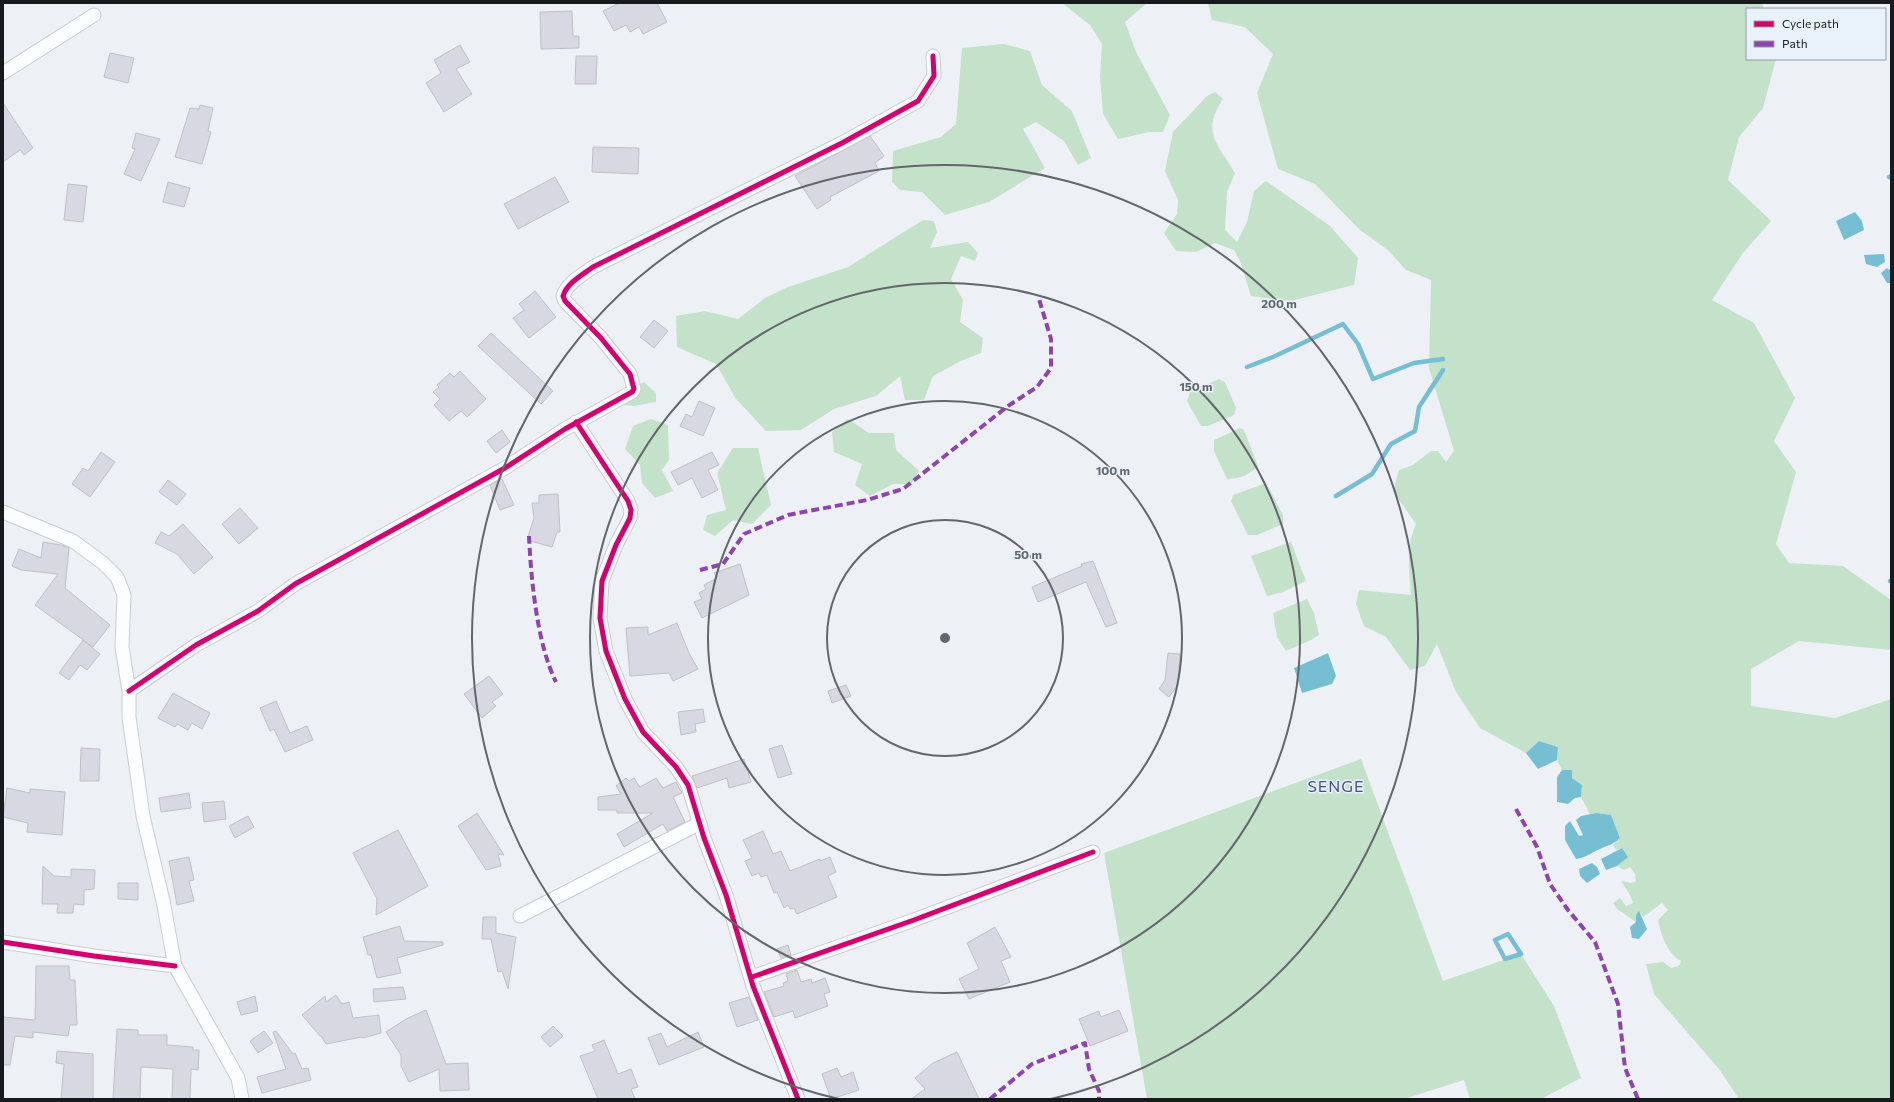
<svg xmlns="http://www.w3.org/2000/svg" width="1894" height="1102" viewBox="0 0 1894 1102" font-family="Commissioner,sans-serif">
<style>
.green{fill:#c4e1ca}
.water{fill:#76bfd3}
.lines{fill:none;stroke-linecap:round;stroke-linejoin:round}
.stream{stroke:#76bfd3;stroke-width:4.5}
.building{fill:#d8d8e2;stroke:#bfc0c4}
.street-casing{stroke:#c9ccd0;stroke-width:15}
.street{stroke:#fcfdfe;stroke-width:13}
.quiet{stroke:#8e44ad;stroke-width:4;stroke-dasharray:8 4;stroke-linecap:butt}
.cycleway-casing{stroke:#e9f1fa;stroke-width:8}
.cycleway{stroke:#d6006c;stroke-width:5}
.ring{fill:none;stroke:#63666a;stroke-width:2}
.labels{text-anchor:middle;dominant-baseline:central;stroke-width:3;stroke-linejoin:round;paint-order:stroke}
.quarter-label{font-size:16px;letter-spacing:1px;fill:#454e8b;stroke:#e9f1fa}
.centre{fill:#63666a;stroke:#e9f1fa;stroke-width:2}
.ring-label{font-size:12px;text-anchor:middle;font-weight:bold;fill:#63666a;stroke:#e9f1fa;stroke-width:3;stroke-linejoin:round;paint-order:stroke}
</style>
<rect width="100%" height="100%" fill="#edf1f6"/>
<!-- green -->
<path class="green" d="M1062,3H1147L1125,22L1136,52L1170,115L1163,132H1149L1118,139L1103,114L1100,77L1102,44L1090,25Z
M1208,3H1762L1764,9H1747V59H1776L1763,108L1739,137L1728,180L1771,221L1743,253L1712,300L1754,323L1795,398L1774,441L1796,472L1776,544L1789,563L1843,566L1891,600V650L1799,641L1751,669V706L1835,718L1891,699V1099H1739L1719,1069L1654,994L1646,964L1663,962L1671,968L1679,966L1681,961C1667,953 1661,935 1658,920L1668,910L1662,903L1643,917L1640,912L1636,915V922L1617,909L1613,903L1620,898L1626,906L1633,903L1630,895L1621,881L1631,883L1636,881L1635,874L1630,867L1624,870L1617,866L1627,857L1622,848L1616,850L1613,845L1620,838L1611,815L1596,813L1590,814L1581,797L1582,785L1572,778V770H1562L1557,760L1558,747L1539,741L1526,753L1480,728L1456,692L1437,644L1425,666L1410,670L1386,637L1364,626L1356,604L1359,590L1411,595C1409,571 1406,546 1416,524L1393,491L1399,470L1413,465L1431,451H1438L1446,462L1454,451L1429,368L1431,280L1406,270L1388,250L1360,230L1315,184L1278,169L1257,93L1273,54L1245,27L1212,20Z
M1004,44L1030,51L1042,85L1072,111L1091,158L1078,165L1064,141L1036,122L1023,129L1045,168L989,202L945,215L922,192L900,190L892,182L893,151L941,137L956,124L962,48Z
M1215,92L1223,99C1201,132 1217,143 1235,173L1227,192L1225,230L1237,242L1247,222L1254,191L1266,181L1330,226L1358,258L1354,285L1291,301L1251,296L1240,261L1234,250L1215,243L1196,252L1176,251L1164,233L1177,214L1178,200L1165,171L1173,132L1207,96Z
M923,220L934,221L937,232L930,248L968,242L978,253L975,261L961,256L951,279L963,300L960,322L983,338L981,353L961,361L933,376L924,400H905L900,376L876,396L834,409L801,430L766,431L736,399L716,364L677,347L676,316L705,311L738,319L765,298L788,287L848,267Z
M1219,379L1225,382L1236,408L1234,415L1208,426H1201L1187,401L1190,392Z
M644,382L656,393V402L634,406L623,405L621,393Z
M651,419L668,425L669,460L662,470L673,491L655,498L642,483L640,465L625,449L633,426Z
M848,419L869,433H894L896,450L919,471L911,484H893L870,496L855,485L862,464L834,452L832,432Z
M1240,428L1244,430L1258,466C1250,475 1239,479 1227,479L1214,451V440Z
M733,448H758L771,505L752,524L733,520L715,536L703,530L707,515L726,510L717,473Z
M1266,483L1283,515V524L1257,535H1248L1231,501L1233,495Z
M1291,542L1306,581L1283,592L1267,596L1251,556Z
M1307,599L1314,613L1319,635L1311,640L1286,651L1277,637L1273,613Z
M1361,759L1443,981L1521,954L1554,1006L1581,1078L1541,1099H1470L1464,1080L1404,1099H1147L1104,853Z"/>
<!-- water -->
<path class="water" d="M1855,212L1862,221L1864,230L1844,240L1836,221Z
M1884,254L1885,262L1877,267L1866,264L1864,255Z
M1887,268L1891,271V283H1887L1881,273Z
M1328,653L1336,676L1332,684L1302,693L1294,668Z
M1539,741L1558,747L1557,760L1538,769L1526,753Z
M1562,770H1572V778L1582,785L1581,797L1575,798L1568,804L1557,802V777Z
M1596,813L1611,815L1620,838C1613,845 1608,845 1600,849C1590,853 1588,857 1576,859L1565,840V826L1570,821L1579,836L1583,835L1576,820L1581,816Z
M1622,848L1628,857L1617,866L1606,870L1601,859Z
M1592,863L1597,867L1600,874L1587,883L1580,876L1579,869Z
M1639,911L1647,929L1639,939L1632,938L1630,927L1636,922V915Z"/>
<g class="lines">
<!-- stream -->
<path class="stream" d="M1889,177L1891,176
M1247,367L1273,357L1343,324L1358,344L1373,379L1414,363L1443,359
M1336,496L1372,474L1391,444L1415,431L1419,407L1443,370
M1890,581H1891
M1508,934L1521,954L1505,959L1495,940Z"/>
</g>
<!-- building -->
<path class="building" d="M619,3H657L667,22L643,34L639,27L630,32L626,25L614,31L603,11Z
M572,11L573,36H579V48L541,49L540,12Z
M460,45L470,62L456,69L472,94L444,112L426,83L441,73L434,60Z
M110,53L134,58L128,83L104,77Z
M576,56H597L596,84H575Z
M3,103L33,148L24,155L20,150L3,162Z
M200,105L213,108L208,131L211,132L202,164L175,157L190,108L199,109Z
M136,133L160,139L141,181L124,174L135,149L132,148Z
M870,136L884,156L875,163L879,171L830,197L831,200L817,209L795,176Z
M593,147L639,148L638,174L592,172Z
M555,177L569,202L518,229L504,204Z
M168,182L190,188L184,207L163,202Z
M68,184L87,186L83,222L64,220Z
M535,291L556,317L529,338L513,318L524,310L519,304Z
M654,320L668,331L654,348L640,337Z
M491,333L553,391L541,404L478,346Z
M460,371L486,399L467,417L461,411L449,421L434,405L440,399L433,392L439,387L437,385L450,373L454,377Z
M699,401L715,408L703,436L680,426L686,414L692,417Z
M502,430L510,442L496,453L487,441Z
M101,452L115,462L90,497L72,484L83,468L88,471Z
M712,452L719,465L708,470L718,490L702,498L692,478L678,485L671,472Z
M502,479L514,505L500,510L490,485Z
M168,480L186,494L177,505L159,492Z
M558,494L560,532H557L552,547L527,540L534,518L532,503H539V495Z
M240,508L258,528L239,544L222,524Z
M183,524L213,557L194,574L177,554L155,543L161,532L169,536Z
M43,542L61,545L69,548L65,588L110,625L93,647L35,605L58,574L21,570L12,566L19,549L41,558Z
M1093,561L1117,623L1106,627L1086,582L1038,602L1032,587L1082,566L1081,564Z
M740,564L749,595L702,618L694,602L702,599L699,593L706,589L704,585L717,578L714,573Z
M677,623L689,653L698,669L673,681L669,673L630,676L626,628L648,627V635Z
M83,640L100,654L87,670L80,665L69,680L59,673Z
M1168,653L1180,654L1178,685L1169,697L1159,689L1165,680Z
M489,676L503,694L492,702L496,706L482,718L464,694Z
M846,685L851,696L832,703L828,691Z
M173,693L210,713L202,729L192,723L188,730L177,724L175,727L158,718Z
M276,701L290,733L307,726L313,740L285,752L274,729L270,731L260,708Z
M703,709L705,722L695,724L696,732L681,735L678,712Z
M782,745L792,774L778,778L769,749Z
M81,748L100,749L99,781H80Z
M744,759L751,782L729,788L727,778L697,788L692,776Z
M626,778L629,781L634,778L640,787L656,778L663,788L676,782L682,793L673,797L685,822L667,831L663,824L624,847L617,834L653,813H617V810H598V797L621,794L616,786Z
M7,788L30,793V789L65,792L62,835L27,832L28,823L3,817Z
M189,793L191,808L161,812L159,798Z
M224,801L226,819L204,822L202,803Z
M477,813L504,855L498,854L501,866L486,870L458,826Z
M248,816L254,827L235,838L229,826Z
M398,830L428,886L376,915L377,899L353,853Z
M763,831L773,854L781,851L790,871L820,859V861L830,857L836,872L828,876L837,897L797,914L794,908L790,909L788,905L784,908L777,892L774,893L767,875L761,877L759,873L752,876L745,861L752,858L743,840Z
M189,857L194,880L189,881L194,901L177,905L169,861Z
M43,866L54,876L71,877V869L95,870L94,889L84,890V905L74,904L73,913H57L58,904H42Z
M118,883H138V900L118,899Z
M483,917H496V933L516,937L508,989L502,971L498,972L491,939H482Z
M400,926L404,941L443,942V945L397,958L401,973L377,978L371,955H368L363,937Z
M995,927L1011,957L1001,961L1010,982L969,999L959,979L979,969L967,943Z
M788,945L791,955L781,958L777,949Z
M36,966H69L70,980H75L77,1025H70L68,1036L33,1032V1038L15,1036L10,1065H3V1017L35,1020Z
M797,970L801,982L811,979L812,983L825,978L830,992L824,994L828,1006L795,1018L793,1011L774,1017L764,992L784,986L783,983L788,981L786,974Z
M403,987L406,999L374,1002L373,989Z
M336,995L342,1004L349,1002L353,1018L379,1015L381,1033L363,1038L362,1037L326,1044L321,1036H320L302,1015L325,996L326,1002Z
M255,996L258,1011L241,1015L237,1002Z
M749,997L758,1020L737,1027L729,1003Z
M426,1010L446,1064L468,1063L469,1090L440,1091L439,1069L409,1082L401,1066V1055L386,1032L406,1019Z
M1119,1010L1128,1031L1090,1046L1079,1019L1099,1011L1101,1017Z
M553,1026L563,1036L550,1047L541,1037Z
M117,1029L138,1030V1035H167V1045L193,1047V1050H199L198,1070L191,1069L190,1099H172L173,1069L141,1067L140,1099H113Z
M264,1031L273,1043L258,1053L250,1041Z
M276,1031L293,1054L295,1053L302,1069L308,1068L311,1080L262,1093L257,1077L286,1069L273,1032Z
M698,1032L704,1047L659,1065L648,1038L661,1033L667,1047Z
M604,1040L618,1074L631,1069L638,1087L631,1089L635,1099H598L580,1056L595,1051L592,1045Z
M57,1051L93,1054V1099H61L64,1064L56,1063Z
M957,1052L979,1099H911L925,1089L915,1078L933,1063Z
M837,1068L841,1077L853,1072L859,1090L831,1099L822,1074Z"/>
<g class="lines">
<defs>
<path id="street" d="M3,73L94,15
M576,422L628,501L631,510L630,518L616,545L602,581L600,618L606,651L625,699L643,732L676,767L688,785L704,838L726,895L753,986L798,1099
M3,512L73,541L103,563L117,577L124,595L122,647L129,691V717L143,816L163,901L175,966L238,1078L242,1099
M129,691L196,645L258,611L295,584L505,468L565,429L632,392L634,389L630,374L601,338L565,301L563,296C567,283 582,275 593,267L842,143L918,101L934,76L933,56
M520,916L700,823
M3,942L94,956L175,966
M752,977L914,920L1093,852"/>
</defs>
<!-- street casing -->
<use href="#street" class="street-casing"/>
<!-- street -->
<use href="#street" class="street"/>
<!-- quiet -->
<path class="quiet" d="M529,536C531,579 537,644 556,682
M700,570L723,564L744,534L788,515L867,500L903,489L1008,406L1037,387L1051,368V339L1039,299
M1516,809L1537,847L1550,884L1568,910L1595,942L1618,1004L1625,1068L1638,1099
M990,1099L1032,1064L1085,1043L1089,1069L1099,1091V1099"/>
<defs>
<path id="cycleway" d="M576,422L628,501L631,510L630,518L616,545L602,581L600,618L606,651L625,699L643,732L676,767L688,785L704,838L726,895L753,986L798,1099
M129,691L196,645L258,611L295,584L505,468L565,429L632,392L634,389L630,374L601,338L565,301L563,296C567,283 582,275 593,267L842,143L918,101L934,76L933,56
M3,942L94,956L175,966
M752,977L914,920L1093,852"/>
</defs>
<!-- cycleway casing -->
<use href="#cycleway" class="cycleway-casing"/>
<!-- cycleway -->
<use href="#cycleway" class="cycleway"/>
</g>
<!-- distance rings -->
<g class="ring">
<circle cx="945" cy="638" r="118"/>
<circle cx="945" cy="638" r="237"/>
<circle cx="945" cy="638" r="355"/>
<path d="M839 1099A473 473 0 1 1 1051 1099"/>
</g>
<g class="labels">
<!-- quarter labels -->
<g class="quarter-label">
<text x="1336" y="785">SENGE</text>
</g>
</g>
<circle cx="945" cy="638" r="6" class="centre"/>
<g class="ring-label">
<text x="1279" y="308">200 m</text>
<text x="1196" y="391">150 m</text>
<text x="1113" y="475">100 m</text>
<text x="1028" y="559">50 m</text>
</g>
<!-- border -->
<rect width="1894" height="1102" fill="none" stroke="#181b1e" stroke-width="8"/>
<!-- legend -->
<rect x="1746" y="8" width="140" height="52" fill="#e9f1fa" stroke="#959ba2"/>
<rect x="1754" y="21" width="20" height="6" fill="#d6006c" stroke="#959ba2"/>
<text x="1782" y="28" font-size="12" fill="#181b1e">Cycle path</text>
<rect x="1754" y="41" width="20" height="6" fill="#8e44ad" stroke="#959ba2"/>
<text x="1782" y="48" font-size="12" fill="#181b1e">Path</text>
</svg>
